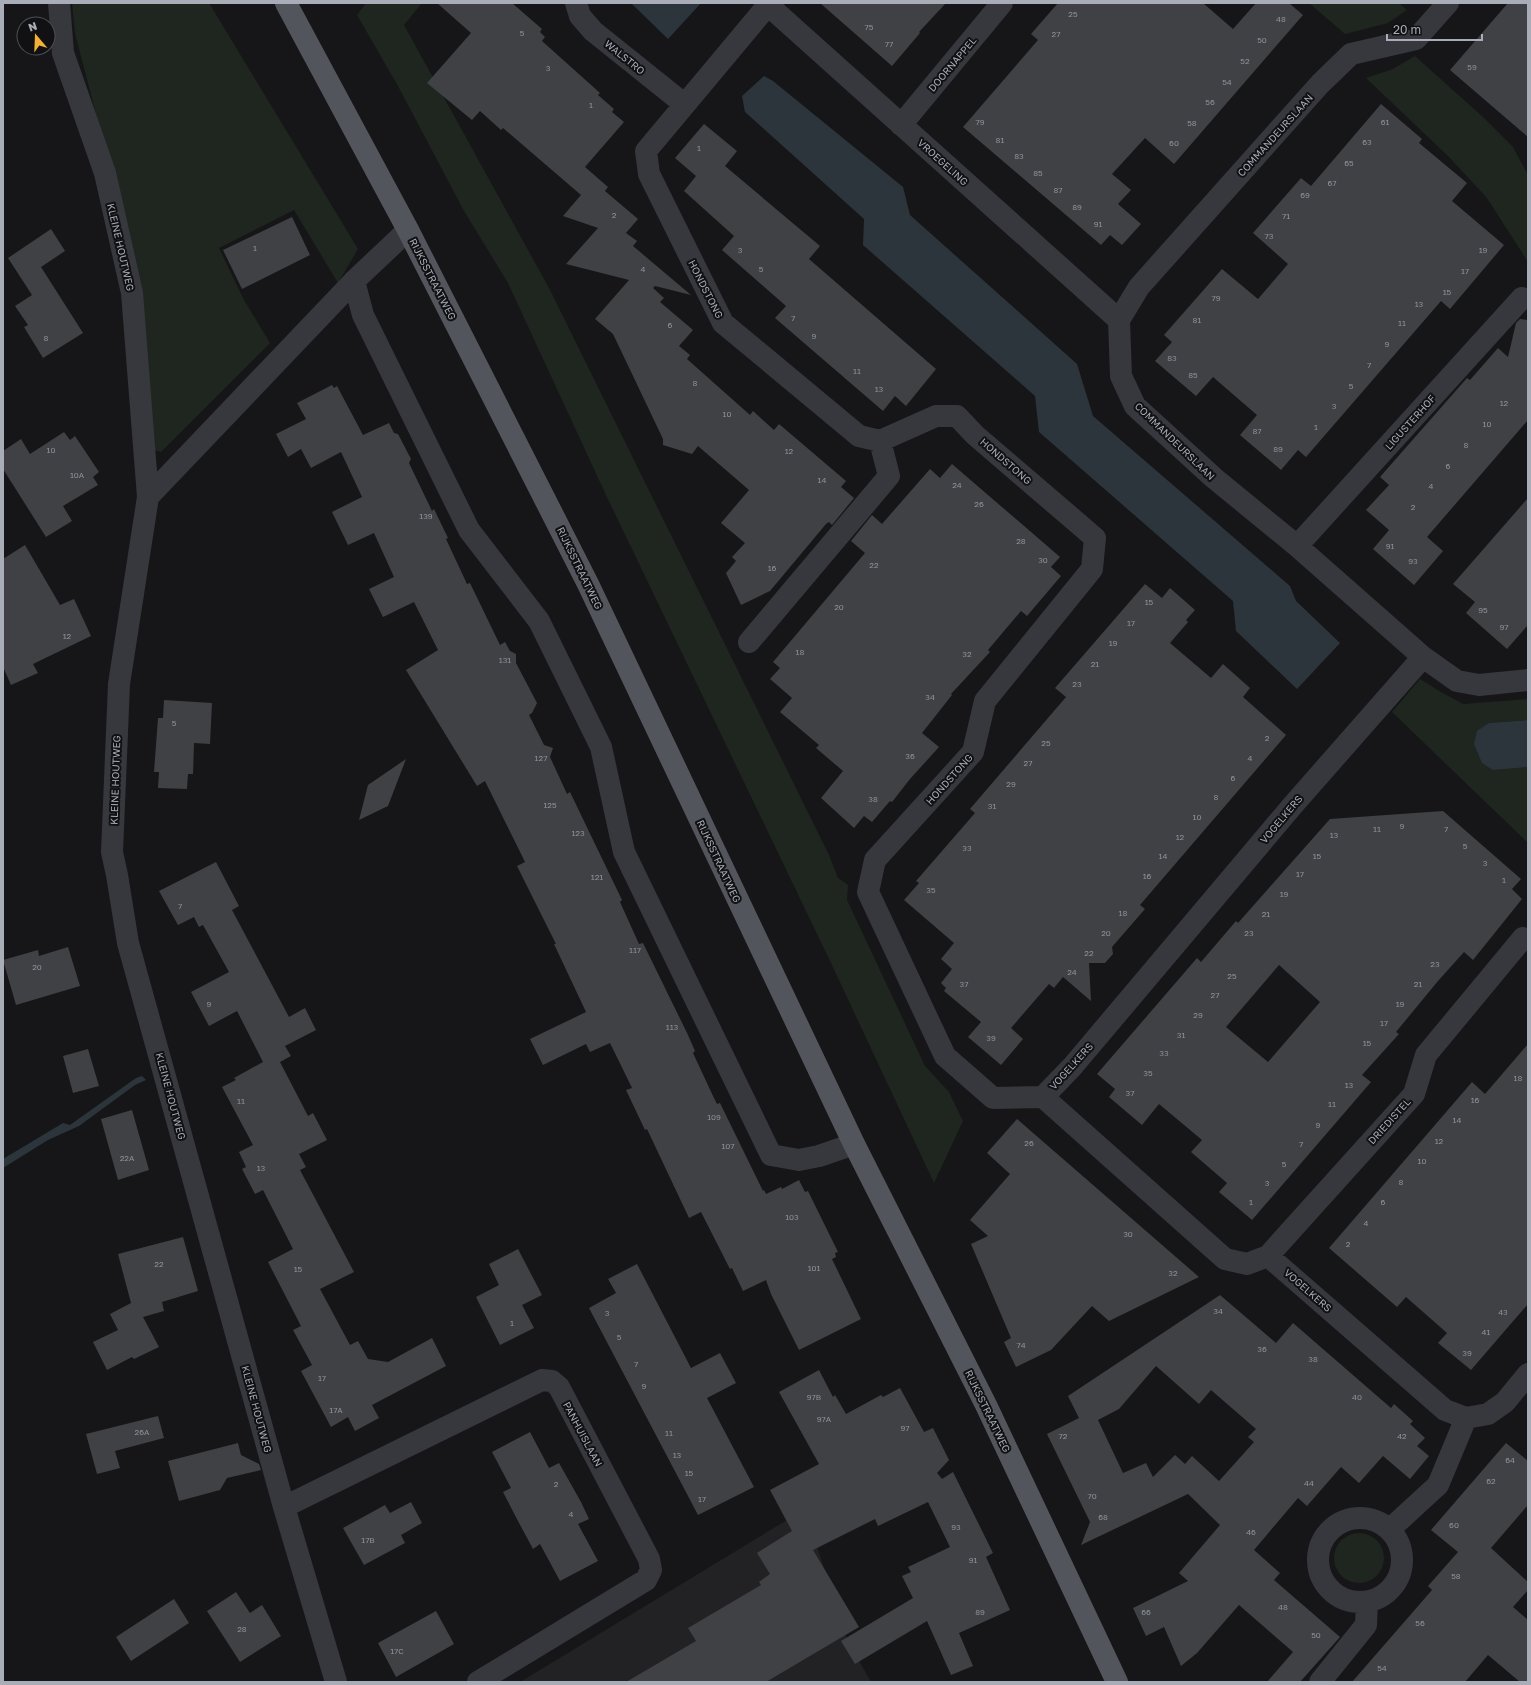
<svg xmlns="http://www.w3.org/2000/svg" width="1531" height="1685" viewBox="0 0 1531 1685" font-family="'Golos Text',sans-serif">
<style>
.built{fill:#222225}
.green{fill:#1e261f}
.water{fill:#2c353c}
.building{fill:#404145;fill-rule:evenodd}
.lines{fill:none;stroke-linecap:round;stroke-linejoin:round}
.minor{stroke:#37383d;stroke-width:22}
.major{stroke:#53555c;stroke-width:22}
.labels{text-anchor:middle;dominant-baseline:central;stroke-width:4;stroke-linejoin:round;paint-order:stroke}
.number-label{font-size:8px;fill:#8e929b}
.street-label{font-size:10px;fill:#a8adb8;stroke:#111113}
</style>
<rect width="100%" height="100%" fill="#161618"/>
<!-- built -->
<path class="built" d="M805,1509L847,1639L871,1682H520Z"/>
<!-- green -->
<path class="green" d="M72,3H209L358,249L338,283L294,210L219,248L244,300L270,343L161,452L148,448L133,257L75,33Z
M366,3H422L404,25L549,288L829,855L838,878L848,885L847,900L925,1066L949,1092L963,1121L934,1183L831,963L605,493L508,283L464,211L398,86L357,15Z
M1309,3H1399L1407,10L1388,23L1345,34Z
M1415,56L1483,117L1513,147L1528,175V262L1487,198L1448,156L1366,78L1393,69Z
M1420,679L1441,692L1463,704L1528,699V720L1489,723L1493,770L1528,767V843L1392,712Z
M1334 1558a25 25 0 1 1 50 0a25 25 0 1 1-50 0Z"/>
<!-- water -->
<path class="water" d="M631,3H701L668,39Z
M764,76L773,81L903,187L910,215L1077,364L1093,416L1290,586L1296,601L1340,643L1297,689L1236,631L1233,601L1039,432L1035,396L863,245L864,219L745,112L742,96Z
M1528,720V767L1493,770L1482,763L1474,744L1477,731L1489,723Z
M142,1076L146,1080L135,1085L79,1126L48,1140L3,1168V1159L63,1123L70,1125L136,1078Z"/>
<!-- building -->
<path class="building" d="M437,3H512L542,29L540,32L545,37L542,41L600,93L598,95L614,109L612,112L624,122L585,167L608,187L605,191L638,219L626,233L637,241L633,246L691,295L655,286L653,288L664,298L660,302L693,330L679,346L690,355L687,359L750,415L753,411L774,430L779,424L846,481L841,487L854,498L832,525L829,522L826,524L770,591L741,605L726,573L736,561L732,557L745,543L721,523L749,490L698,446L692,454L663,445V439L613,334L595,319L629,280L566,264L598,228L563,216L581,195L503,128L501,130L480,111L472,120L427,83L471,33Z
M820,3H946L919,32L920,33L892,66Z
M1058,3H1203L1233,29L1256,3H1289L1303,15L1174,164L1145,138L1112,174L1131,190L1118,204L1141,224L1122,245L1110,235L1101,245L963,127L1038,40L1031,34Z
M1508,3H1528V137L1450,70Z
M1381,104L1422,139L1419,143L1467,183L1452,201L1504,245L1450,309L1441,301L1306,457L1298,450L1281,470L1240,435L1257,415L1213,377L1196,396L1155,361L1172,342L1164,335L1222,269L1258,299L1288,264L1253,233L1301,178L1311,186Z
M704,124L737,151L725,166L820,246L809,259L936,369L906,406L895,396L883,411L775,318L786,306L722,250L734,236L684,191L696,176L675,158Z
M292,217L310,255L242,289L223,250Z
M51,229L65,251L41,267L83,333L43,358L24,327L28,325L15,306L32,295L8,258Z
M1520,319L1528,320V420L1427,537L1443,551L1414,585L1373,549L1389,530L1366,510L1389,485L1380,477L1467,378L1470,380L1498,348L1508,357L1516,323Z
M332,385L334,388L337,386L363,435L389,423L394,433L398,434L411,459L409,463L432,511L434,509L448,538L446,539L467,584L470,583L500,645L505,642L510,651L516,654V663L537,703L532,713L529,715L544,745L553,748L550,757L567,794L570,792L622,900L620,902L639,944L643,943L688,1035L695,1051L693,1053L713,1096L717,1104L720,1103L763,1191L764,1190L766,1194L781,1187L782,1189L799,1180L805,1192L808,1191L838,1252L835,1253L836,1257L832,1259L861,1319L799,1350L771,1294L766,1280L743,1291L732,1268L730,1269L701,1212L689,1218L647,1129L645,1130L626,1090L632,1088L610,1043L590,1052L586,1044L543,1065L530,1039L586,1012L554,944H556L517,866L525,862L485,781L477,786L406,670L438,650L414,602L383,617L369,589L394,577L374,533L348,545L332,512L362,497L341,452L311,468L301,449L288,457L276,434L306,419L297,403Z
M64,432L70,440L75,436L99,472L93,477L98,485L63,506L72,521L46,537L3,469V451L21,439L30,454Z
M952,464L1060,557L1051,567L1061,576L1027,616L1021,611L988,650L990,652L951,694L952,695L922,733L939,747L910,779L892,802L890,801L872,822L864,816L854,828L821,798L843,771L816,748L819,745L780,712L792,698L770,679L780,668L773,662L865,553L851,541L872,515L882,524L930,469L940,478Z
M1528,498V625L1507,649L1466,613L1475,602L1453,584Z
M25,545L60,605L74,599L91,636L33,664L38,673L11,685L3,667V559Z
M1145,584L1162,598L1170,588L1195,610L1186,620L1188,622L1170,643L1211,678L1223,664L1250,688L1243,697L1286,735L1140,905L1145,909L1112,947L1113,954L1105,963H1089L1091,1001L1063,977L1054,988L1049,984L1011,1028L1023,1039L1001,1065L968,1037L981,1022L944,991L946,988L941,983L952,969L941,959L954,943L904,900L919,883L916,881L975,813L970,809L1066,697L1055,688Z
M164,700L212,703L210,744L194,743L193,774H188L187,789L158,788L159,772H154L158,718H163Z
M406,759L388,806L359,820L368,785Z
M1443,811L1521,879L1512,889L1522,899L1473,960L1464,952L1438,981L1396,1032L1399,1034L1362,1075L1371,1082L1252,1220L1219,1192L1227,1183L1191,1152L1202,1140L1159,1104L1142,1125L1109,1097L1115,1089L1097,1074L1197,958L1201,962L1236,921L1238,923L1330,819ZM1279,965L1320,1002L1268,1062L1226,1027Z
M216,862L239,906L232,910L289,1017L305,1008L316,1030L285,1046L291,1056L280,1062L308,1116L313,1113L327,1140L299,1154L306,1167L300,1170L354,1272L320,1289L350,1345L358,1341L368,1359L388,1362L432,1338L446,1366L372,1405L379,1418L355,1431L348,1417L331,1427L301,1371L312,1365L293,1330L301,1326L268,1262L293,1249L263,1190L255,1194L242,1169L246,1167L239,1152L253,1145L222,1087L236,1080L234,1078L263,1062L237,1011L209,1026L191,992L229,972L203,925L199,927L194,917L178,925L159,891Z
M68,947L80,986L16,1005L3,960L38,950L39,956Z
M1528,1044V1304L1471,1370L1438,1343L1447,1333L1406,1297L1397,1307L1329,1248L1472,1082L1485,1094Z
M88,1049L99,1086L73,1093L63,1056Z
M132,1110L149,1170L118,1180L101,1119Z
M1017,1119L1199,1277L1109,1321L1092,1306L1051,1350L1016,1367L1004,1342L1011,1338L971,1244L988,1236L970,1220L1010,1174L987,1153Z
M183,1237L198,1291L162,1302L164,1311L143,1317L159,1347L134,1359L132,1357L107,1370L93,1342L118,1330L110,1314L131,1303L118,1254Z
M518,1249L542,1295L522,1305L534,1328L500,1345L476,1297L499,1285L489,1264Z
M637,1264L691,1368L720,1353L736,1383L707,1398L754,1487L698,1515L589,1308L616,1293L608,1279Z
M1220,1295L1276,1343L1293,1323L1391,1408L1394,1404L1413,1421L1410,1424L1425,1438L1417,1446L1429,1456L1410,1479L1383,1456L1359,1483L1341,1467L1307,1506L1298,1498L1254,1550L1280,1573L1274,1580L1340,1637L1300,1682H1267L1293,1652L1239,1605L1197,1653L1181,1666L1164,1627L1146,1636L1133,1608L1188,1581L1179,1573L1220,1525L1188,1494L1081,1545L1090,1522L1047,1434L1079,1418L1068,1396ZM1156,1366L1199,1404L1211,1390L1256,1429L1248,1437L1254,1442L1219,1481L1192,1456L1185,1464L1175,1455L1153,1477L1146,1463L1123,1473L1098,1420L1119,1409Z
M819,1370L833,1397L835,1395L846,1414L881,1395L883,1397L900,1388L924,1432L933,1428L949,1460L937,1473L942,1479L953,1472L993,1553L986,1557L1010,1610L959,1633L973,1666L951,1675L927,1621L855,1664L841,1641L913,1598L902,1576L911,1572L908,1567L950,1547L928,1502L878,1526L875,1519L813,1550L859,1627L766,1682H626L696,1641L688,1628L761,1585L759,1582L770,1574L757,1553L792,1531L770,1490L819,1464L779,1392Z
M158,1416L164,1438L115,1451L120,1468L97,1474L86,1434Z
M530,1432L549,1468L559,1463L581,1502L589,1519L578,1524L598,1561L560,1581L540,1544L533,1549L518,1521L503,1492L511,1488L492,1452Z
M238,1443L241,1455L259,1464L261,1470L227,1478L220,1490L179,1501L168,1461Z
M1506,1443L1528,1461V1505L1491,1548L1528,1582V1590L1513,1607L1528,1620V1682H1520L1488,1655L1465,1682H1352L1432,1590L1428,1586L1458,1552L1431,1530Z
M411,1502L422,1523L401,1535L405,1543L364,1565L343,1528L385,1505L390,1513Z
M236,1592L250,1613L262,1605L281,1636L240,1662L207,1611Z
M174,1599L189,1623L131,1661L116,1637Z
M436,1611L454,1644L396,1677L378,1643Z"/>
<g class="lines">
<!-- minor -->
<path class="minor" d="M59,3L63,53L105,173L132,293L148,497L119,684L112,852L117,875L128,943L284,1507L336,1682
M576,3L580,16L593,31L684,104
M768,3V5L1119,320
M1448,3L1416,39L1351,54L1320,84L1139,287L1119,320L1121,376L1135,406L1214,478L1297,546L1423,657L1457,681L1479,685L1528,680
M768,5L646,151L649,174L723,323L859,436L880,441L936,416H957L975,435L1095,538L1092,569L985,701L973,752L875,860L868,892L945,1056L993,1098L1043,1097
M901,125L1002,3
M354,281L363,315L469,530L539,621L601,747L624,852L771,1155L799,1160L819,1156L854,1144
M148,497L354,281L408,230
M1297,546L1522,298
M749,642L889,476L880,441
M1423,657L1293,805L1072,1067L1043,1097L1225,1259L1247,1264L1268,1256L1445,1410L1466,1418L1488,1414L1505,1402L1528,1374
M1268,1256L1414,1094L1426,1055L1523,938
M284,1507L542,1380L552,1381L559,1387L649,1559L651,1570L646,1580L478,1682
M1318 1560a42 42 0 1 1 84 0a42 42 0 1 1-84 0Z
M1390,1529L1438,1485L1466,1418
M1320,1682L1366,1625L1367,1602"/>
<!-- major -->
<path class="major" d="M286,3L408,230L588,584L854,1144L986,1405L1117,1682"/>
</g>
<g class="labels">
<!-- number labels -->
<g class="number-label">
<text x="1073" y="14">25</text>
<text x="1281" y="19">48</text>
<text x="869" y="27">75</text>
<text x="522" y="33">5</text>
<text x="1056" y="34">27</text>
<text x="1262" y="40">50</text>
<text x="889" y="44">77</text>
<text x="1245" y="61">52</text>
<text x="1472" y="67">59</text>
<text x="548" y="68">3</text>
<text x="1227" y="82">54</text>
<text x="1210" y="102">56</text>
<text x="591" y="105">1</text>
<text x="980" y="122">79</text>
<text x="1385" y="122">61</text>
<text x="1192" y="123">58</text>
<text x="1000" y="140">81</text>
<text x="1367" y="142">63</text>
<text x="1174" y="143">60</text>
<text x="699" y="148">1</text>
<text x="1019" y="156">83</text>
<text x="1349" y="163">65</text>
<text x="1038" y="173">85</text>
<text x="1332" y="183">67</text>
<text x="1058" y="190">87</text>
<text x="1305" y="195">69</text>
<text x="1077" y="207">89</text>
<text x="614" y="215">2</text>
<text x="1286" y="216">71</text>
<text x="1098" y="224">91</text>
<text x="1269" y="236">73</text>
<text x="255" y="248">1</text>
<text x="740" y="250">3</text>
<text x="1483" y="250">19</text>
<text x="643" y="269">4</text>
<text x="761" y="269">5</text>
<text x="1465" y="271">17</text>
<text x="1447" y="292">15</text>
<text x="1216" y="298">79</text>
<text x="1419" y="304">13</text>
<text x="793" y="318">7</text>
<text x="1197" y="320">81</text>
<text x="1402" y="323">11</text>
<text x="670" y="325">6</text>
<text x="814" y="336">9</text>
<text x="46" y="338">8</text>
<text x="1387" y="344">9</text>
<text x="1172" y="358">83</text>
<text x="1369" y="365">7</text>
<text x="857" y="371">11</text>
<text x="1193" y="375">85</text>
<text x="695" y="383">8</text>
<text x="1351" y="386">5</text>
<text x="879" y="389">13</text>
<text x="1504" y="403">12</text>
<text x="1334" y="406">3</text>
<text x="727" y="414">10</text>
<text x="1487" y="424">10</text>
<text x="1316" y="427">1</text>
<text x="1257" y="431">87</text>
<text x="1466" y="445">8</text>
<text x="1278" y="449">89</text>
<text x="51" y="450">10</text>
<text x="789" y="451">12</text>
<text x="1448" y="466">6</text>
<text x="77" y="475">10A</text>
<text x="822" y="480">14</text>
<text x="957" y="485">24</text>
<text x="1431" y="486">4</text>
<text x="979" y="504">26</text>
<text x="1413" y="507">2</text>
<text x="426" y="516">139</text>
<text x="1021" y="541">28</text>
<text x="1390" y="546">91</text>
<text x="1043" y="560">30</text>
<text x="1413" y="561">93</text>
<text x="874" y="565">22</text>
<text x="772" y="568">16</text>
<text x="1149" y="602">15</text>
<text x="839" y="607">20</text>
<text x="1483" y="610">95</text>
<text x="1131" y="623">17</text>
<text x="1504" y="627">97</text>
<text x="67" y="636">12</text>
<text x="1113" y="643">19</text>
<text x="800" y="652">18</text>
<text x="967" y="654">32</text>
<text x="505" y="660">131</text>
<text x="1095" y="664">21</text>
<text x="1077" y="684">23</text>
<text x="930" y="697">34</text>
<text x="174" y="723">5</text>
<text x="1267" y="738">2</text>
<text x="1046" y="743">25</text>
<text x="910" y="756">36</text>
<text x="541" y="758">127</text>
<text x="1250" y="758">4</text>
<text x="1028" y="763">27</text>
<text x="1233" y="778">6</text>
<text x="1011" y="784">29</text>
<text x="1216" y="797">8</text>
<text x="873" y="799">38</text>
<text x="550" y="805">125</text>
<text x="992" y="806">31</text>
<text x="1197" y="817">10</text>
<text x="1402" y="826">9</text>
<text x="1377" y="829">11</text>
<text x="1446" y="829">7</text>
<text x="578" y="833">123</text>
<text x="1334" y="835">13</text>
<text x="1180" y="837">12</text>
<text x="1465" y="846">5</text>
<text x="967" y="848">33</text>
<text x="1163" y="856">14</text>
<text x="1317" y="856">15</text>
<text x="1485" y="863">3</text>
<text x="1300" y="874">17</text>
<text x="1147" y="876">16</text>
<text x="597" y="877">121</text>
<text x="1504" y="880">1</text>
<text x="931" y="890">35</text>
<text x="1284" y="894">19</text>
<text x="180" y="906">7</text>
<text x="1123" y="913">18</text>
<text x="1266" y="914">21</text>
<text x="1106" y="933">20</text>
<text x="1249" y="933">23</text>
<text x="635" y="950">117</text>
<text x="1089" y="953">22</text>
<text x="1435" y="964">23</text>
<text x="37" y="967">20</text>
<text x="1072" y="972">24</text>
<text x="1232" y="976">25</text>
<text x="964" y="984">37</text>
<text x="1418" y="984">21</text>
<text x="1215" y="995">27</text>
<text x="209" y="1004">9</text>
<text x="1400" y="1004">19</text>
<text x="1198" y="1015">29</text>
<text x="1384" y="1023">17</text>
<text x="672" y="1027">113</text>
<text x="1181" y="1035">31</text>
<text x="991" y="1038">39</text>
<text x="1367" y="1043">15</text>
<text x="1164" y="1053">33</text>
<text x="1148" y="1073">35</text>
<text x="1518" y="1078">18</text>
<text x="1349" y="1085">13</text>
<text x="1130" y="1093">37</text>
<text x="1475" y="1100">16</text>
<text x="241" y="1101">11</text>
<text x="1332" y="1104">11</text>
<text x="714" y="1117">109</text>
<text x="1457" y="1120">14</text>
<text x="1318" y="1125">9</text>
<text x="1439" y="1141">12</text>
<text x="1029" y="1143">26</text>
<text x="1301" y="1144">7</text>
<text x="728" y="1146">107</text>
<text x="127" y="1158">22A</text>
<text x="1422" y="1161">10</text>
<text x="1284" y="1164">5</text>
<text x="261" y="1168">13</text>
<text x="1401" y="1182">8</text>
<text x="1267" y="1183">3</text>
<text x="1251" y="1202">1</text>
<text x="1383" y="1202">6</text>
<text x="792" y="1217">103</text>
<text x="1366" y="1223">4</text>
<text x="1128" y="1234">30</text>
<text x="1348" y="1244">2</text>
<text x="159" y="1264">22</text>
<text x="814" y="1268">101</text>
<text x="298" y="1269">15</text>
<text x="1173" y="1273">32</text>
<text x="1218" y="1311">34</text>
<text x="1503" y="1312">43</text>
<text x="607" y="1313">3</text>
<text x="512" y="1323">1</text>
<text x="1486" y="1332">41</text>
<text x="619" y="1337">5</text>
<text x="1021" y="1345">74</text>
<text x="1262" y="1349">36</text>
<text x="1467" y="1353">39</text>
<text x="1313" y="1359">38</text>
<text x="636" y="1364">7</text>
<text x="322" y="1378">17</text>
<text x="644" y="1386">9</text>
<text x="814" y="1397">97B</text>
<text x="1357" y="1397">40</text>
<text x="336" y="1410">17A</text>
<text x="824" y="1419">97A</text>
<text x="905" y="1428">97</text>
<text x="142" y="1432">26A</text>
<text x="669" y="1433">11</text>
<text x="1063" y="1436">72</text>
<text x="1402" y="1436">42</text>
<text x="677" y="1455">13</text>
<text x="1510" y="1460">64</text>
<text x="689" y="1473">15</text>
<text x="1491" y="1481">62</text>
<text x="1309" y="1483">44</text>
<text x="556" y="1484">2</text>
<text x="1092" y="1496">70</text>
<text x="702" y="1499">17</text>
<text x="571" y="1514">4</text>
<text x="1103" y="1517">68</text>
<text x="1454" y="1525">60</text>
<text x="956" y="1527">93</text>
<text x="1251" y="1532">46</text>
<text x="368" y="1540">17B</text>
<text x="973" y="1560">91</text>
<text x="1456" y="1576">58</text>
<text x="1283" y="1607">48</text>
<text x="980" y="1612">89</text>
<text x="1146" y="1612">66</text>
<text x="1420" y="1623">56</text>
<text x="242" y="1629">28</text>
<text x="1316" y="1635">50</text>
<text x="397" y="1651">17C</text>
<text x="1382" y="1668">54</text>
</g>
<!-- street labels -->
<g class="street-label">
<text transform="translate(625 57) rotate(39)">WALSTRO</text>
<text transform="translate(952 64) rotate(-50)">DOORNAPPEL</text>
<text transform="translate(1275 135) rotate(-48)">COMMANDEURSLAAN</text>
<text transform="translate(943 162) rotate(42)">VROEGELING</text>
<text transform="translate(121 247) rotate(77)">KLEINE HOUTWEG</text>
<text transform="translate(433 279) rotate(63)">RIJKSSTRAATWEG</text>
<text transform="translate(706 289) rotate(63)">HONDSTONG</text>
<text transform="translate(1410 422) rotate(-48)">LIGUSTERHOF</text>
<text transform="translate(1175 441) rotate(44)">COMMANDEURSLAAN</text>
<text transform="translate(1006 461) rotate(41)">HONDSTONG</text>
<text transform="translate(580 568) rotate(64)">RIJKSSTRAATWEG</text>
<text transform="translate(949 779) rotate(-48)">HONDSTONG</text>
<text transform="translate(115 780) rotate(-88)">KLEINE HOUTWEG</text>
<text transform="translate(1281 819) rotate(-50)">VOGELKERS</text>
<text transform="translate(719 861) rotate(65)">RIJKSSTRAATWEG</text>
<text transform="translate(1071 1066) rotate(-48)">VOGELKERS</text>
<text transform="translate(171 1096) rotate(75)">KLEINE HOUTWEG</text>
<text transform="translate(1389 1121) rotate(-48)">DRIEDISTEL</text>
<text transform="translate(1308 1290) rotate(41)">VOGELKERS</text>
<text transform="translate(257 1409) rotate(75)">KLEINE HOUTWEG</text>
<text transform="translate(988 1411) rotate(64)">RIJKSSTRAATWEG</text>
<text transform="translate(583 1434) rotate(62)">PANHUISLAAN</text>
</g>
</g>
<!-- border -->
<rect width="1531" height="1685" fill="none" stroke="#a8adb8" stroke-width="8"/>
<!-- north arrow -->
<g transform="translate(36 36) rotate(341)"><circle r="19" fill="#111113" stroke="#4d4f55"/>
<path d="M0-3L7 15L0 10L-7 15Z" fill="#f2b134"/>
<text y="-6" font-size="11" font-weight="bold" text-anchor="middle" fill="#a8adb8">N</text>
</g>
<!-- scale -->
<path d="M1387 34v6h95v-6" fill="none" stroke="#a8adb8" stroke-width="2"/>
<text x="1393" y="34" font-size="12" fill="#a8adb8" stroke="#111113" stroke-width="3" paint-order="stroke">20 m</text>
</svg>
